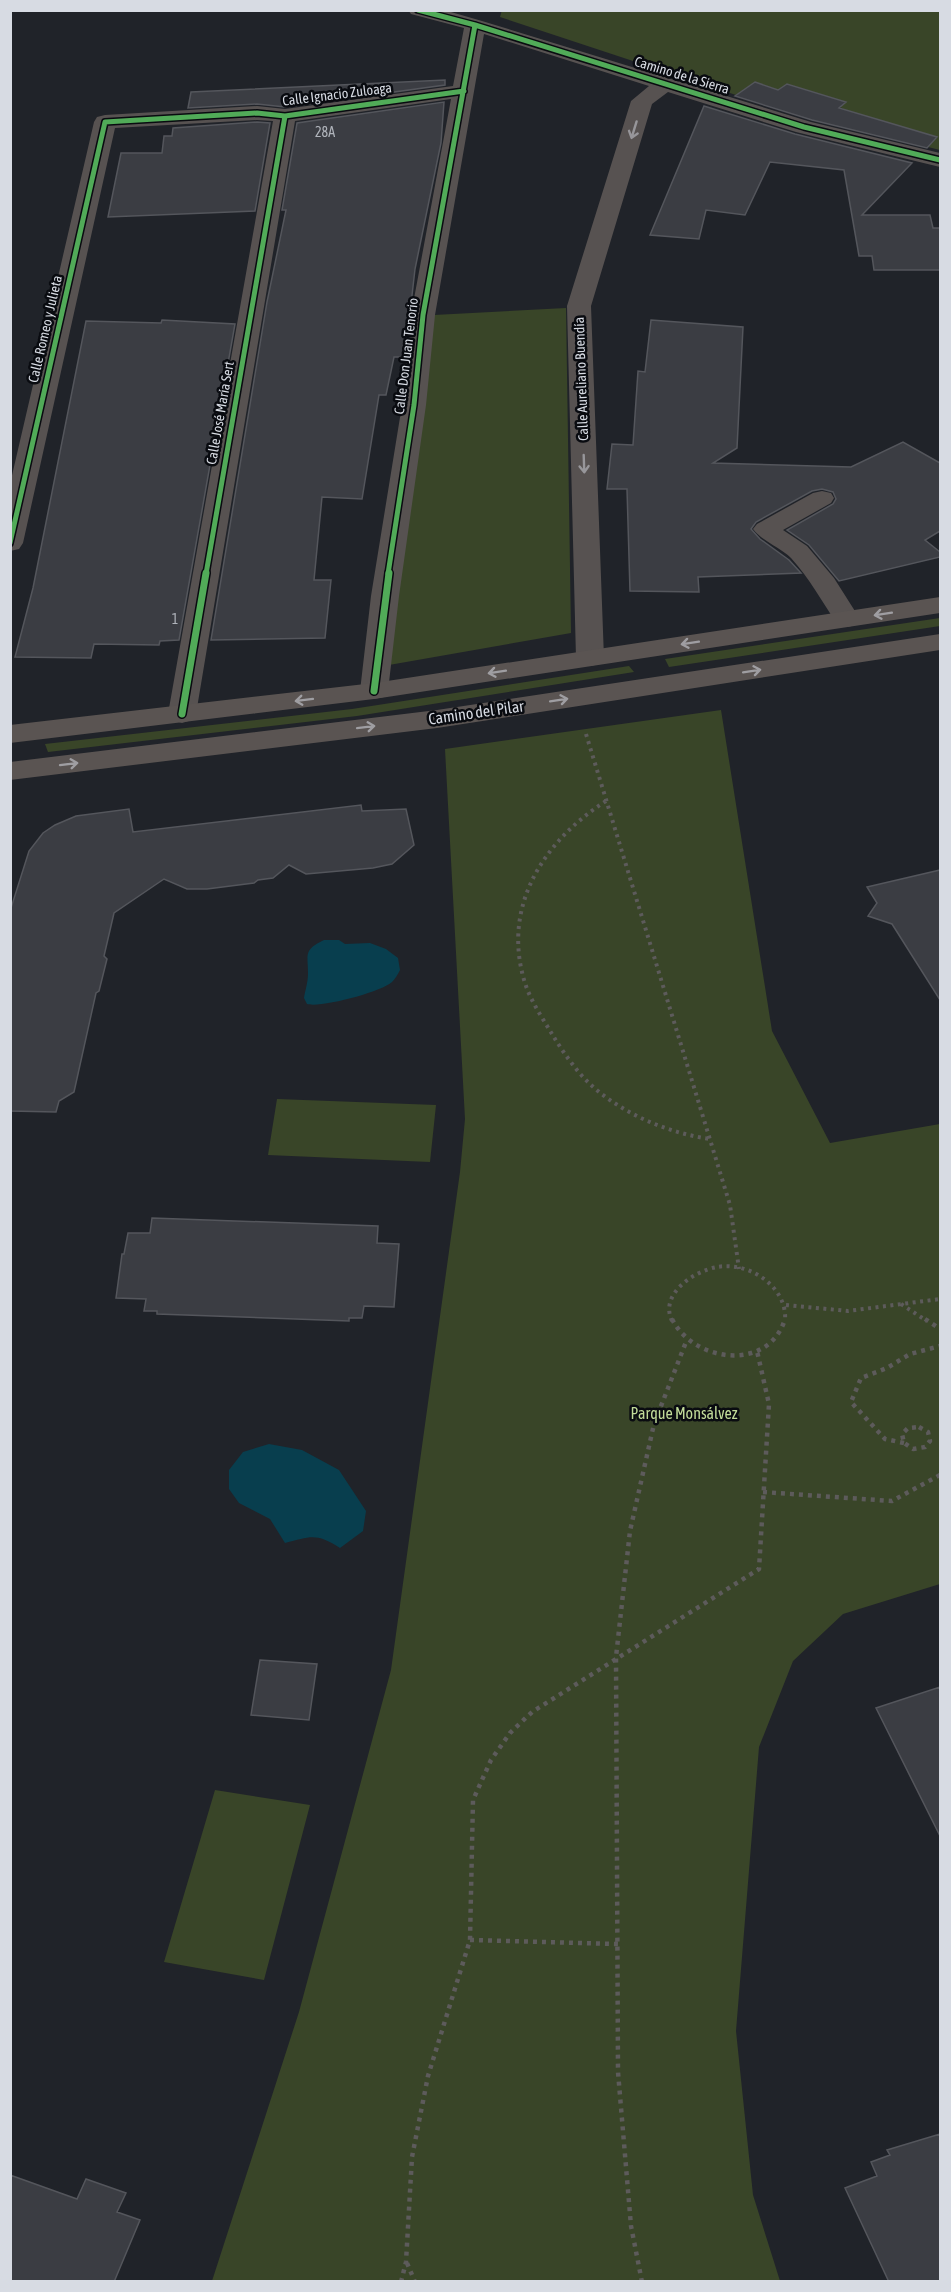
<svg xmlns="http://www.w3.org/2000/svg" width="951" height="2292" viewBox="0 0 951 2292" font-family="'Asap Condensed',sans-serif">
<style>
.green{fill:#394528}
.water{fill:#083e4e}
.building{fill:#3b3d43;stroke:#54565c;stroke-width:1.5}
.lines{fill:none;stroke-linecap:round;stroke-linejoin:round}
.path-far1{stroke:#5d5b5b;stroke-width:4;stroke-dasharray:3 4.5;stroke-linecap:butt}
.path{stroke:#5d5b5b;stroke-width:4.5;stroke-dasharray:4 5;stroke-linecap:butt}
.lane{fill:#575251;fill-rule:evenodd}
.street{fill:#575251;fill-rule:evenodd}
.secondary{fill:#5a5452;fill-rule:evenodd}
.cycleway-far1-casing{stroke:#090b10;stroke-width:8}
.cycleway-casing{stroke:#090b10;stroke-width:10}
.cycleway-far1{stroke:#51ab58;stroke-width:5}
.cycleway{stroke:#51ab58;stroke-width:7}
.oneway{stroke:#97969a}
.oneway2{stroke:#9f9ea2}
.labels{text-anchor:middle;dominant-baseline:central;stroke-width:5;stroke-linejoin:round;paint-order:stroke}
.far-street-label{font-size:14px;fill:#d7dbe3;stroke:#090b10}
.number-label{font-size:14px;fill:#b0b4bb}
.street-label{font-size:16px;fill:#d7dbe3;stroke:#090b10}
.park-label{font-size:16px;fill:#c1db99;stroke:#090b10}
</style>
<rect width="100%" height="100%" fill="#202329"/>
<!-- green -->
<path class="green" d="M502,10L940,11V150L928,147L937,137L845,110L840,107L846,102L787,84L778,90L755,82L736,95L500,17Z
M566,308L571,633L389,665L434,315Z
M940,618V626L669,667L665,659Z
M629,666L634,672L357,716L48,752L45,744L352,709Z
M721,710L772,1031L830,1143L940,1124V1584L843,1614L793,1661L759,1747L736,2031L753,2195L780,2281H212L299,2012L391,1670L460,1172L465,1119L445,749Z
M277,1099L436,1105L430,1162L268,1155Z
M215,1790L310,1805L264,1980L164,1962Z"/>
<!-- water -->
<path class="water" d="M324,940H339L345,944L370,943L386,949L398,958L400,970C398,974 395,979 392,982C381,992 321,1008 307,1004L304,998C305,991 308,982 308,974C308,954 303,950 324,940Z
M269,1444L302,1450L339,1470L366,1511L363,1531L340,1548C317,1533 311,1536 285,1543L270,1519L239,1503L229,1489V1470L243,1452Z"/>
<!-- building -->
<path class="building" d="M445,80V85L285,107L257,104L188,108L191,92Z
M755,82L778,90L787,84L846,102L839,108L937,137L927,148L812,120L735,96Z
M444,102L441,143L415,269L405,357H394L386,395H379L362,499L322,497L314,580H331L325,638L211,640L267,302L286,210H282L297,123Z
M704,106L795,134L912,163L862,215H930L933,228H940V270H874L872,256H859L844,170L770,162L745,215L706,210L699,239L650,235Z
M257,122L270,123L255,211L108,217L121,153H162L164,136H172L173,128Z
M162,320L235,324L179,640L160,641L159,645L94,644L91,658L15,657L33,588L86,321L161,323Z
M651,320L743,327L737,448L713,463L851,467L903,442L940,463V531L925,540L940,552V557L839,581L809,545L787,530L833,504L836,499L833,492L822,489L812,491L756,522L751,529L760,539L789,560L801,573L698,577L699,592L630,591L627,489H607L612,444L633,445L638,371L645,372Z
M361,805L362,811L406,809L414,845L392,864L373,868L306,874L289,865L273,878L258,880L254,883L207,889H187L164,879L114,913L104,956L107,959L99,991L96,993L74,1092L59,1101L56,1112L10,1111V911L29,851L43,833L55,825L76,816L129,809L133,832Z
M940,870V1000L892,924L868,916L877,903L867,887Z
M152,1218L378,1226L377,1243L399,1244L394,1307L364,1306L362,1318H349V1321L157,1314V1311H144L146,1299L116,1298L122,1254H124L128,1233H150Z
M260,1660L317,1664L309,1720L251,1715Z
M940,1687V1836L876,1708Z
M940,2134V2282H889L845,2188L877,2176L871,2162L890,2155L887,2150Z
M10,2175L77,2199L86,2179L126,2193L117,2212L140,2220L114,2282H10Z"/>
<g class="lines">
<!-- path-far1 -->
<path class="path-far1" d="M586,734L730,1205L739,1269
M606,801C542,842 500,909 526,986C532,1003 543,1019 552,1034C563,1052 576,1071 591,1085C623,1114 668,1133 710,1139
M901,1304L927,1321
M786,1305L848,1311L940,1299
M672,1321C659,1294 694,1271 717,1267C749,1261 788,1287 785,1321"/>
<!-- path -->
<path class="path" d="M672,1319C694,1363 769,1372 785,1319
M925,1319L940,1329
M919,1427L928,1432L930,1441L925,1447L913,1449L904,1443L902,1434L908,1428Z
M904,1443L885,1439L851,1402L861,1378L887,1368L910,1354L940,1346
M763,1492L892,1501L940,1475
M470,1940L618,1944
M407,2263L415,2282
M401,2282L406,2262L412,2157L428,2076L470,1940L473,1800L491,1760L510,1733L532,1712L759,1569L769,1404L757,1351
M642,2282L631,2226L618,2072L616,1657L630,1531L654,1424L686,1342"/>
<!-- lane -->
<path class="lane" d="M822,491L831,493L834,498L831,503L783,530L807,546L834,578L860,619L856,625L847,627L838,625C822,602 810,579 791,558C780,547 763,542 753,529L757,524L813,493Z"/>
<!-- street -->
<path class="street" d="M408,10H444L482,21L811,122L940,153V167L796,132L668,92L652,104L591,306L604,658L600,664L590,666L580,664L576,658L567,306L631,101L649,86L484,34L435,315L426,405L399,596L388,691L384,697L374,699L364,697L360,691L371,596L402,405L411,315L451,99L295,121L196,714L192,720L182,723L172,720L168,714L273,121L257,120L115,128L23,543L19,549L10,551V484L94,122L97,117L105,115L257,106L285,109L453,86L464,28L411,14Z"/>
<!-- secondary -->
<path class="secondary" d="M940,597V613L374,699L10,743V725L374,683Z
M940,634V650L437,728L10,780V762L437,710Z"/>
<defs>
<path id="cycleway-far1" d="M418,10L475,25L804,127L940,160
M10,543L105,122L257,113L285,116L464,91
M206,574L285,116
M388,574L414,405L423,315L475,25"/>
<path id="cycleway" d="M374,691L389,573
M182,714L206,573"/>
</defs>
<!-- cycleway-far1 casing -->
<use href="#cycleway-far1" class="cycleway-far1-casing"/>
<!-- cycleway casing -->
<use href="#cycleway" class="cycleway-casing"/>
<!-- cycleway-far1 -->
<use href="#cycleway-far1" class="cycleway-far1"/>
<!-- cycleway -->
<use href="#cycleway" class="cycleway"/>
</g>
<!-- one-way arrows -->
<defs><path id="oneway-shaft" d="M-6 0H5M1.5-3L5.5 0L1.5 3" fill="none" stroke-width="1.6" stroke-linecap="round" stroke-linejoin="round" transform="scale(1.5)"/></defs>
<g class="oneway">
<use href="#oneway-shaft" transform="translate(634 130) rotate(107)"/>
<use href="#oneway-shaft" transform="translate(584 464) rotate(88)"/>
</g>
<g class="oneway2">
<use href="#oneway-shaft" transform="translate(883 614) rotate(171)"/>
<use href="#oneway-shaft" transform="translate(690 643) rotate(171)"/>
<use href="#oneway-shaft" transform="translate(752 671) rotate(-9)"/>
<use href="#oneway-shaft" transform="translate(497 672) rotate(171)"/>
<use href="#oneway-shaft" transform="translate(304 700) rotate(173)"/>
<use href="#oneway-shaft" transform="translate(559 700) rotate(-9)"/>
<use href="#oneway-shaft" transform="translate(366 727) rotate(-7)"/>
<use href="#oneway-shaft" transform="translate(69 764) rotate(-7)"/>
</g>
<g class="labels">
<!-- far-street labels -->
<g class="far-street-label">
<text transform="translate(682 75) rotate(17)">Camino de la Sierra</text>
<text transform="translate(337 94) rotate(-7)">Calle Ignacio Zuloaga</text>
<text transform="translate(45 329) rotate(-77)">Calle Romeo y Julieta</text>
<text transform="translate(406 356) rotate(-83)">Calle Don Juan Tenorio</text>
<text transform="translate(581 379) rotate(-92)">Calle Aureliano Buendía</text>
<text transform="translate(220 413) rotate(-80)">Calle José María Sert</text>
</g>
<!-- number labels -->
<g class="number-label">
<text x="325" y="132">28A</text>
<text x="175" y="619">1</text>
</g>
<!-- street labels -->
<g class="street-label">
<text transform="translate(476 712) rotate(-8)">Camino del Pilar</text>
</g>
<!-- park labels -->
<g class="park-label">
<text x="684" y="1413">Parque Monsálvez</text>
</g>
</g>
<!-- border -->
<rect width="951" height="2292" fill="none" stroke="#d7dbe3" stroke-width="24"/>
</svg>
